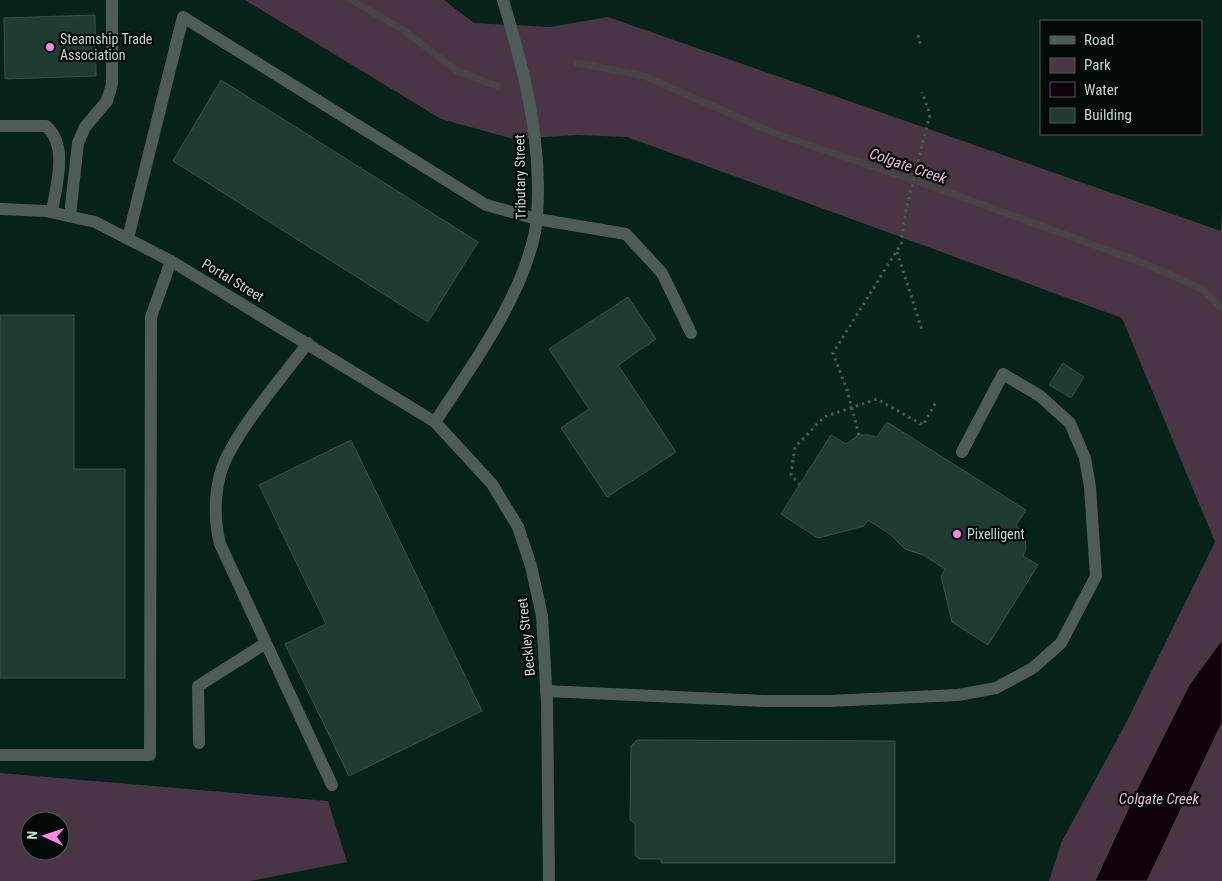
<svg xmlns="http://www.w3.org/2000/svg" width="1222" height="881" viewBox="0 0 1222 881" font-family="'Roboto Condensed',sans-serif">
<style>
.green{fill:#493543;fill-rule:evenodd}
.water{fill:#11010d;stroke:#484248}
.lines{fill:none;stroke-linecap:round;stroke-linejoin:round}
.stream{stroke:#484248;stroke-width:7}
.building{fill:#1f3b32;stroke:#365248}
.path{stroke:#425b53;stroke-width:3;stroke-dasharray:2.5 4;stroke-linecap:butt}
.lane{stroke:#4e5c57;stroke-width:12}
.street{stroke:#4e5c57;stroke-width:12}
.poi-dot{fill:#fe85e0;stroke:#020906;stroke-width:2}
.labels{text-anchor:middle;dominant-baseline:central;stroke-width:4.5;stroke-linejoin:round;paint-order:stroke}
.poi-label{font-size:14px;fill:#c8d8d2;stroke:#020906;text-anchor:start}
.street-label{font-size:14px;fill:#c8d8d2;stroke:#020906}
.water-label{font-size:15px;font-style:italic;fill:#efbce0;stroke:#020906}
</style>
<rect width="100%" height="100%" fill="#06221a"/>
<!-- green -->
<path class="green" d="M245,0H444L474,23L550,27L608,17L1221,231L1222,208V881H1049L1061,843L1126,723L1215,542L1122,318L627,137L577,135L514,139L441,119Z
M0,773L328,801L347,862L250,881H0ZM30,821H60V851H30Z"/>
<!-- water -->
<path class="water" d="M1222,640V723L1147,881H1095L1139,785L1189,685Z"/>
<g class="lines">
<!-- stream -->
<path class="stream" d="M351,0L402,29L457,71L497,86
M577,63L644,76L777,134L945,191L1146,264L1202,289L1222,309"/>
</g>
<!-- building -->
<path class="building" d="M95,15L96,76L5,79L4,18Z
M221,80L478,242L428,322L173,161Z
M628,297L656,339L618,365L676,452L607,497L561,428L589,409L549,349Z
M0,315H74V469H125V678H0Z
M1063,363L1084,377L1071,398L1049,385Z
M887,422L1026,510L1016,525L1025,538L1026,548L1023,556L1038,565L988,645L952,622L941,576L945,569L923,555L905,549L890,534L868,520L864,526L818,538L781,514L831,435L846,444L859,435H869L877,437Z
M351,440L482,711L349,776L285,644L326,624L259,485Z
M637,740L895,741V863H661V859H639L635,855V824L630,820L631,746Z"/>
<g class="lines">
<!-- path -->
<path class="path" d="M918,35L921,47
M897,252L922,330
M859,435L847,390L833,353L901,244L906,210L930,114L922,92
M800,485L791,475L795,447L824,417L877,399L923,425L936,402"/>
<!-- lane -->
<path class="lane" d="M0,126H46C69,146 56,185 52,212
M70,215L78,143L85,127L107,101L112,84V0
M128,238L183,17L486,205L537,219L626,234L662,273L691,333
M308,343C284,375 228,440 220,475C214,499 214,520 220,544L332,785
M546,691L764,701H829L958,695L996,688L1033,668L1061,643L1096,576L1090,487L1085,458L1070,423L1040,396L1003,374L962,452
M199,743L198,686L266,643
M0,755H150L151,317L171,261"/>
<!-- street -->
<path class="street" d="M0,209L46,211L95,222L171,261L435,422L492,484L518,527L531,566L542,616L547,702L549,881
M435,422C472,365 521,300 535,232C538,217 538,201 538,186C537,119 522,64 503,0"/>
</g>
<!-- markers -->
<g class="poi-dot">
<circle cx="50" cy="47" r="5"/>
<circle cx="957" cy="534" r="5"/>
</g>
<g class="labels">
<!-- poi labels -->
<g class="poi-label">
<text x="60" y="39">Steamship Trade<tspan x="60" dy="16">Association</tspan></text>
<text x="967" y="534">Pixelligent</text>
</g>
<!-- street labels -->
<g class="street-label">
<text transform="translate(520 177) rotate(-91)">Tributary Street</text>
<text transform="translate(233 280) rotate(31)">Portal Street</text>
<text transform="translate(526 637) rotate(-96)">Beckley Street</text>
</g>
<!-- water labels -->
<g class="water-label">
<text transform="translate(908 166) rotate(19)">Colgate Creek</text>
<text x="1159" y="799">Colgate Creek</text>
</g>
</g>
<!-- legend -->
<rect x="1040" y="20" width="162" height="115" fill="#020906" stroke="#515c58"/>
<rect x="1050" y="36" width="25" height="8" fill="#4e5c57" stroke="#515c58"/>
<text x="1084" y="45" font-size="15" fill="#c8d8d2">Road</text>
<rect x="1050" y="58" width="25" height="15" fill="#493543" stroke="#515c58"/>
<text x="1084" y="70" font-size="15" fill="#c8d8d2">Park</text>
<rect x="1050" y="82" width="25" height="15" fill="#11010d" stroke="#515c58"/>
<text x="1084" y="95" font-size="15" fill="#c8d8d2">Water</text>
<rect x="1050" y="108" width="25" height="15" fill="#1f3b32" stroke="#515c58"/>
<text x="1084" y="120" font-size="15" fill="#c8d8d2">Building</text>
<!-- north arrow -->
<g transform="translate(45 836) rotate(273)"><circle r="24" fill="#020906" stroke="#515c58"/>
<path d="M0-4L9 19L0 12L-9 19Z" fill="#fe85e0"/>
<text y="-8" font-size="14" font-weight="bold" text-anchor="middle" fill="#c8d8d2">N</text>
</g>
</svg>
